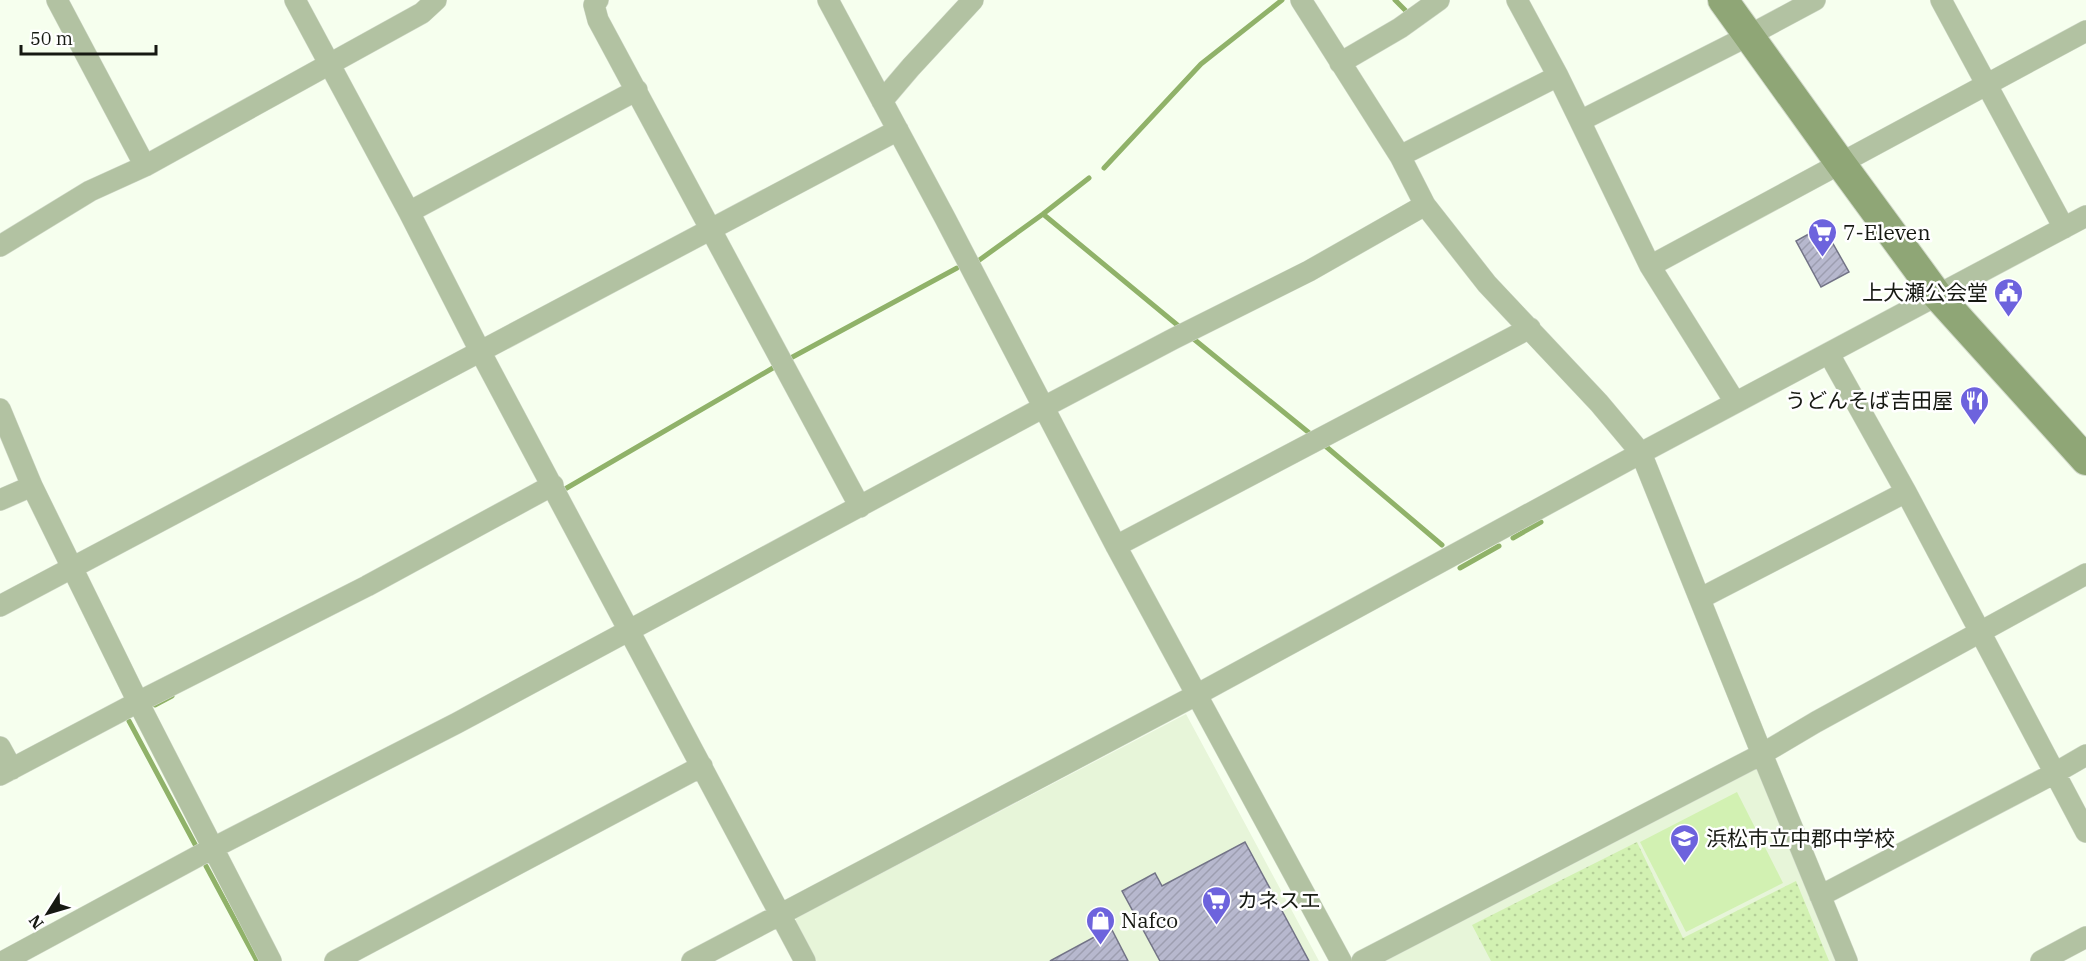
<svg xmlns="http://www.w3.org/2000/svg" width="2086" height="961" viewBox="0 0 2086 961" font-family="'IBM Plex Serif','Noto Sans JP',serif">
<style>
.built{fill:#e7f5d9}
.grass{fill:url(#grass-dots)}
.garden{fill:#d2f1b2}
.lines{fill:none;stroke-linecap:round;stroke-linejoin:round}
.stream{stroke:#90b269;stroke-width:5}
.building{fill:url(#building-hatch);stroke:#727386;stroke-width:1.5}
.street-casing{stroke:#d2dacb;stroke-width:22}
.secondary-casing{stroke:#d2dacb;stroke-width:32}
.street{stroke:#b2c2a2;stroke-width:21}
.secondary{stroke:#8fa676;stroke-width:30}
.labels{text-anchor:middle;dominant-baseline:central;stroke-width:5;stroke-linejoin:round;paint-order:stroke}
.poi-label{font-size:21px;fill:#161912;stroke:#fff;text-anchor:start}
</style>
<defs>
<pattern id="grass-dots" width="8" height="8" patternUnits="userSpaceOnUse" patternTransform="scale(1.5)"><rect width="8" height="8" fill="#d2f1b2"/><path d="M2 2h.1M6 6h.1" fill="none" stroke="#b4ce98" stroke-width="1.8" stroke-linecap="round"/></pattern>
<pattern id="building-hatch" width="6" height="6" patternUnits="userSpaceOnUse" patternTransform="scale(1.5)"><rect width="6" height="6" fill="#b7b8ce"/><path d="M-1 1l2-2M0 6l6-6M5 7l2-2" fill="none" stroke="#9d9eb0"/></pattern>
</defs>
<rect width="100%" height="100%" fill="#f6ffee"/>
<!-- built -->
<path class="built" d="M1186,714L1319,961H813L794,925L796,918Z
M1758,768L1836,961H1385Z"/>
<!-- grass -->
<path class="grass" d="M1637,842L1683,938L1796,881L1829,961H1491L1472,925Z"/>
<!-- garden -->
<path class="garden" d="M1737,792L1783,883L1686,932L1640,842Z"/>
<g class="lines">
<!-- stream -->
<path class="stream" d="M1395,0L1410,15
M1104,168L1201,64L1282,0
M1043,214L1181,328
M978,261L1043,214L1089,178
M1190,336L1313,436
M787,360L957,268
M1323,444L1442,545
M565,489L778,365
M1513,538L1541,522
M1460,568L1499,546
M155,705L172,696
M129,721L197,848
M206,866L257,961"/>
</g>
<!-- building -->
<path class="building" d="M1823,226L1849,272L1821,287L1796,241Z
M1245,842L1309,961H1160L1122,891L1155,873L1162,886Z
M1111,928L1128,961H1050Z"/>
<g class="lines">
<defs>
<path id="street" d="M57,0L145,166
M295,0L409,212L480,351L805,961
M598,0L594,5L598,20L860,507
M828,0L945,218L1116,546L1341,961
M1301,0L1400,156
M1517,0L1558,76
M1941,0L2064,228
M1340,63L1400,28L1439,0
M882,101L911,67L973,0
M1580,121L1650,266L1735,402
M1425,205L1487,284L1599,403L1641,453L1762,754L1816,722L2086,574
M409,212L637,90
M0,246L90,191L145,166L422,13L436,0
M1650,266L2086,31
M1829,354L1906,492L2086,832
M0,409L32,486L138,702L271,961
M0,500L32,486
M1116,546L1530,328
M1701,598L1906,492
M0,606L898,130
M0,747L12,769
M0,775L138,702L367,586L553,485
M1820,896L2055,773L2086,755
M4,961L213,848L457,723L1044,407L1173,339L1309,271L1425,205L1400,156L1558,76L1580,121L1748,36L1815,0
M335,961L702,766
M692,961L1198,694L1641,453L2086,216
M1362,961L1762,754L1847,961
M2041,961L2086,937"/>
<path id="secondary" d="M1723,0L1841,164L1937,295L2086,460"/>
</defs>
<!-- street casing -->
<use href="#street" class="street-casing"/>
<!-- secondary casing -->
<use href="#secondary" class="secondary-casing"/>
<!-- street -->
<use href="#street" class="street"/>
<!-- secondary -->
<use href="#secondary" class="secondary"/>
</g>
<!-- icons -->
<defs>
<symbol id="supermarket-pin" viewBox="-11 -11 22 30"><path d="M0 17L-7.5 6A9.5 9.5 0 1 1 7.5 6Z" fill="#6d63dd" stroke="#fff"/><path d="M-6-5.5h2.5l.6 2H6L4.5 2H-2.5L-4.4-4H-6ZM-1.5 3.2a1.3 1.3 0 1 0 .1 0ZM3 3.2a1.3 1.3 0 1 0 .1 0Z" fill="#fff"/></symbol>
<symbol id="civic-pin" viewBox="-11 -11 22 30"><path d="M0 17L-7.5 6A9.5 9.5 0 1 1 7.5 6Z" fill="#6d63dd" stroke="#fff"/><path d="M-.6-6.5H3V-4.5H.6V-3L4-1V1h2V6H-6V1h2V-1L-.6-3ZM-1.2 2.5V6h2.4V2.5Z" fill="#fff"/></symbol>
<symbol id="restaurant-pin" viewBox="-11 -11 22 30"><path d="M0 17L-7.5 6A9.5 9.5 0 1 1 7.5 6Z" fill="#6d63dd" stroke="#fff"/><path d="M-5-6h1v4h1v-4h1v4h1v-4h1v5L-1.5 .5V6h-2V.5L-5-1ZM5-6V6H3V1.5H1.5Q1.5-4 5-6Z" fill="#fff"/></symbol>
<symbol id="school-pin" viewBox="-11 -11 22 30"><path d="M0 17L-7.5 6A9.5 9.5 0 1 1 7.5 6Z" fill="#6d63dd" stroke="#fff"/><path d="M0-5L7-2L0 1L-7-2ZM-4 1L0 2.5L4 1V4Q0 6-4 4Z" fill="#fff"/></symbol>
<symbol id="shop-pin" viewBox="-11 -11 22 30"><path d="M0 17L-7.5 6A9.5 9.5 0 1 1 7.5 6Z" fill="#6d63dd" stroke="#fff"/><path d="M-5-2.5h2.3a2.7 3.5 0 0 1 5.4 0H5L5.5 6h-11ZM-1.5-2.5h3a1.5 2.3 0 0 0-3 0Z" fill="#fff"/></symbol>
</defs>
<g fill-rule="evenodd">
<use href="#supermarket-pin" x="1806" y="216" width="33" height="45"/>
<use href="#civic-pin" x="1992" y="276" width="33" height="45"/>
<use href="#restaurant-pin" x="1958" y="384" width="33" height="45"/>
<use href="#school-pin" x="1668" y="822" width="33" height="45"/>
<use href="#supermarket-pin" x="1200" y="884" width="33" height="45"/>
<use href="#shop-pin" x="1084" y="904" width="33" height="45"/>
</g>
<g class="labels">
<!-- poi labels -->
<g class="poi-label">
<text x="1843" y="232">7-Eleven</text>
<text x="1988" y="292" text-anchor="end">上大瀬公会堂</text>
<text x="1953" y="400" text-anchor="end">うどんそば吉田屋</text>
<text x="1706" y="838">浜松市立中郡中学校</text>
<text x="1237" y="900">カネスエ</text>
<text x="1121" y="920">Nafco</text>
</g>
</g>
<!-- north arrow -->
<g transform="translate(48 913) rotate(233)" stroke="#ffffff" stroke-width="4.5" paint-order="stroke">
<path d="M0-4.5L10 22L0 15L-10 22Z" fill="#161912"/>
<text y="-9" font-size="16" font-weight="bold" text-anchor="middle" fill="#161912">N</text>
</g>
<!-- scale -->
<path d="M21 45v9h135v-9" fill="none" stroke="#161912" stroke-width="3"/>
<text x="30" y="45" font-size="18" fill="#161912" stroke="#ffffff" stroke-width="4.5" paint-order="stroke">50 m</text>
</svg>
